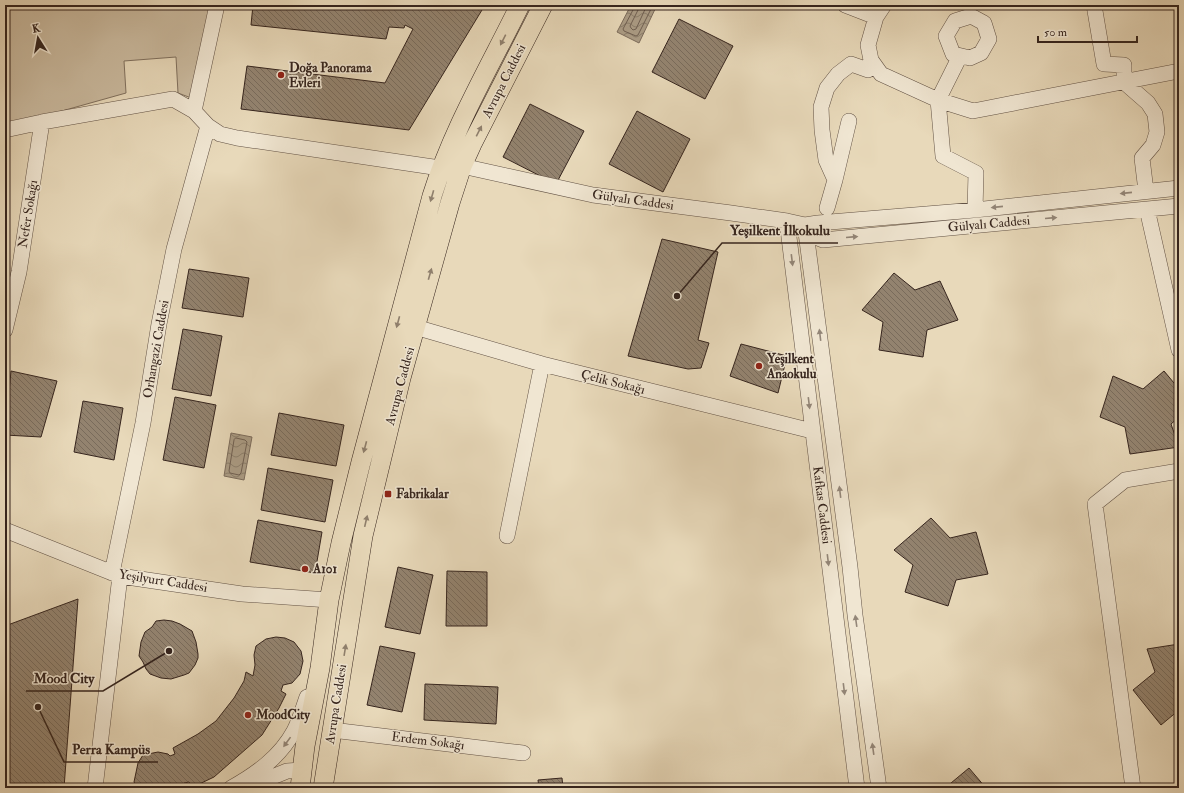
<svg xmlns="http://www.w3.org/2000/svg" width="1184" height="793" viewBox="0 0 1184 793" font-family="'IM FELL Double Pica',serif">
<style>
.grass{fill:#caba9f;stroke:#80705e}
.water{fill:url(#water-waves);stroke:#7c6c5c}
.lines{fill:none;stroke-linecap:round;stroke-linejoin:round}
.shore{stroke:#706052;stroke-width:1}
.building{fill:url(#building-back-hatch);stroke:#36251e}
.minor-casing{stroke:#625245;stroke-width:16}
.major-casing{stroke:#36251e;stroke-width:20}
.minor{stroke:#f0e6d2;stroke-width:15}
.major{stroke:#e8d9ba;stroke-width:19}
.oneway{fill:#8f7f6c}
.oneway2{fill:#938678}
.poi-dot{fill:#8f2418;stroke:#f0e6d2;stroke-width:1.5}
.labels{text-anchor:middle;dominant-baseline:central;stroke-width:3;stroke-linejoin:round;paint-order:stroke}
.poi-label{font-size:13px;font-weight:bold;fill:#36251e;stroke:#f0e6d2;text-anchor:start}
.street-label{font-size:13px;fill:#36251e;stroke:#f0e6d2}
.leader{fill:none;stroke:#36251e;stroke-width:1.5}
.callout-dot{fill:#36251e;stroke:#f0e6d2;stroke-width:1.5}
.callout-label{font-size:14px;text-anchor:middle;font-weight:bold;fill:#36251e;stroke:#f0e6d2;stroke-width:3;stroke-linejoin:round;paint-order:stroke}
</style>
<defs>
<pattern id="water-waves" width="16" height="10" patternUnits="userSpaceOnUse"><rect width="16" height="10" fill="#ab9c85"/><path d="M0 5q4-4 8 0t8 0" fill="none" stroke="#8c7f6c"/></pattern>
<pattern id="building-back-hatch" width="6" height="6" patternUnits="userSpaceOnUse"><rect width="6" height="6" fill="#93836f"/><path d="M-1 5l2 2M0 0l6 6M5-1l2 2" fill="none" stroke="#796b5b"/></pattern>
</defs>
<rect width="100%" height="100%" fill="#e8d9ba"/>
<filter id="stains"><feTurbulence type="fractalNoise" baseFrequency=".005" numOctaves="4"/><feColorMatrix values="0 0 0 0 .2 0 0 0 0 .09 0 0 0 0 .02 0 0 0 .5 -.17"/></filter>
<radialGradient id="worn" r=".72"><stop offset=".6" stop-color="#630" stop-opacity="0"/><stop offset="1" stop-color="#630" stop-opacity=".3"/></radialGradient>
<!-- grass -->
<path class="grass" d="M5,5H214L194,99L178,93L176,57L124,61L126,93L44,116L5,125Z"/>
<!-- water -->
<path class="water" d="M631,5H657L639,43L617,32Z
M231,433L252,437L244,480L224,476Z"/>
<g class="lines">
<!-- shore -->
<path class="shore" d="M634,5V8L623,29L624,31L636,36L638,35L653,5
M639,5L638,10L630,26L631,28L633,30L636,29L647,5
M236,438L245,440L247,442L241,473L239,475L230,473L229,471L234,440Z"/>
</g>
<!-- building -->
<path class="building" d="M253,5H485L409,130L241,109L247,66L385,83L413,29L405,25L404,28L389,27L386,39L251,25Z
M679,19L733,46L705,99L652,72Z
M530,104L584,131L556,184L503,157Z
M637,111L690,139L663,192L609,164Z
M662,239L718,252L698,340L709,343L701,368L688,369L628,356Z
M189,269L249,278L243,317L182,308Z
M894,273L915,290L940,281L958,320L927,330L923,357L879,350L883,322L862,310Z
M183,329L222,336L211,396L172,389Z
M741,344L787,356L778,393L730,376Z
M11,371L57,381L41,437L5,435Z
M1164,371L1179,389V417L1171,424L1179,447L1130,454L1125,427L1100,417L1113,376L1143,389Z
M175,397L216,405L204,468L163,460Z
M83,401L123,408L114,460L74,452Z
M279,413L344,425L336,466L271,455Z
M268,468L333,480L325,522L261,510Z
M931,518L950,538L976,532L988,574L956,580L948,606L905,592L913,565L894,550Z
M258,520L322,532L315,573L250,562Z
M398,567L433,575L420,634L385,627Z
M447,571L487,572V626H446Z
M78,599L64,788H5V626Z
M164,620L172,621L180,624L192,631L196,642L198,654V658L195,665L189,673L184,675L171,679L161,678L150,674L146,669L143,662L139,656L141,642L145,632L152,627L156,621Z
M276,637L285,638L294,642L301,651L303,661L300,674L292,683L283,685L281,691L286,694L279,708L262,735L214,777L193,787L189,782L184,783L183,788H137L134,782L138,763L143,755L158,752L168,754L170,756L175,754L173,748L198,734L216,721L234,698L244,681L246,672L253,676L255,665L254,655L256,646L266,639Z
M1179,644V710L1161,725L1133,690L1155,672L1147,649Z
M380,646L415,653L402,712L367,705Z
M425,684L498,687L496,724L424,720Z
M969,768L986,788H945Z
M562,778L563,788H539L538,780Z
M1013,784L1014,788H992Z"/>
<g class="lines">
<defs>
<path id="minor" d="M845,5L876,17
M884,5L876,17L868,45L871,60L881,74L938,100L973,111L1179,71
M1094,5L1104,64L1124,65V82L1148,103L1155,114L1157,132L1153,145L1142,158L1146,191
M971,16L984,23L989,39L981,53L970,58L953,54L946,36L955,21Z
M960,56L938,100L943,156L976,173L975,210
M194,111L217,5
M5,130L42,122L173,99L194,111L208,126L220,134L237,138L440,168
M462,166L593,195L731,213L787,221L805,225L818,223L975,210L1179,188
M835,180L826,160L822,130L821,107L827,88L838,74L851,64L868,70L871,60
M827,208L835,180L849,121
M1147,209L1179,350
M787,221L857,788
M805,225L850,567L855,615L879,788
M805,225L813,236L823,240L1179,206
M415,327L542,364L812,431
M5,330L19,272L42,122
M5,530L120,576L242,594L329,600
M507,536L542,364
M112,573L143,423L159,324L174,249L208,126
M332,730L523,753
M95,788L120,576
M231,788C256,774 280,757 294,731C300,720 303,708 307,697
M245,788L287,771L302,770
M1133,788L1095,504L1125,480L1179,471"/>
<path id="major" d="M300,788L305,746L320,668L329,600L341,543L361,462L432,196C453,129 489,68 520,5
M323,788L363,536L401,378L450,203L462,166L472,144L543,5"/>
</defs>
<!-- minor casing -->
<use href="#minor" class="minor-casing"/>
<!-- major casing -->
<use href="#major" class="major-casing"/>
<!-- minor -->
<use href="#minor" class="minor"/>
<!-- major -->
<use href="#major" class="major"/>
</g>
<!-- one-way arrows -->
<defs><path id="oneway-solid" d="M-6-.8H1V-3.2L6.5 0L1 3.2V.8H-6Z"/></defs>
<g class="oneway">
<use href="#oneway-solid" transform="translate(503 40) rotate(117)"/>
<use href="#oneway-solid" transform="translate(479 131) rotate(-63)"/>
<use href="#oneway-solid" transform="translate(432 196) rotate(106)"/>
<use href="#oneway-solid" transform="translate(430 274) rotate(-74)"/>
<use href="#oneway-solid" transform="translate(398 322) rotate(105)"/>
<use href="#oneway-solid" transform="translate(365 447) rotate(105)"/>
<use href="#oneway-solid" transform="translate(366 521) rotate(-77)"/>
<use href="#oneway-solid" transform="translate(345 650) rotate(-81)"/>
</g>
<g class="oneway2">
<use href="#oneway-solid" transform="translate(1126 193) rotate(174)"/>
<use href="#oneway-solid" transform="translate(997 207) rotate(174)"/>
<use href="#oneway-solid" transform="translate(1051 218) rotate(-5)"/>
<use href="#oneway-solid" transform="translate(852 237) rotate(-5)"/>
<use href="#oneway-solid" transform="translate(792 260) rotate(83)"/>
<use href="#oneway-solid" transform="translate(820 335) rotate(-97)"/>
<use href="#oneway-solid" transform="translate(809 403) rotate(83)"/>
<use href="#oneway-solid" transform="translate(840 492) rotate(-97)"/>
<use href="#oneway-solid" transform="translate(828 560) rotate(83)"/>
<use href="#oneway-solid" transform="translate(856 621) rotate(-98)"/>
<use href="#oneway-solid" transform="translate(844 689) rotate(83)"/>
<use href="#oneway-solid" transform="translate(287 742) rotate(126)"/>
<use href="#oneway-solid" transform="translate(873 749) rotate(-98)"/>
</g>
<!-- markers -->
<g class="poi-dot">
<circle cx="281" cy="75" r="4"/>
<circle cx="759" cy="366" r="4"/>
<rect x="384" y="490" width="8" height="8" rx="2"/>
<circle cx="305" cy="569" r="4"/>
<circle cx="248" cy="715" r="4"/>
</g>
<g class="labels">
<!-- poi labels -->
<g class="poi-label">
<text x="289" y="68">Doğa Panorama<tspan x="289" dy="15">Evleri</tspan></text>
<text x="767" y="359">Yeşilkent<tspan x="767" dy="15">Anaokulu</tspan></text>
<text x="396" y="494">Fabrikalar</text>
<text x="313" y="569">A101</text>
<text x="256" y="715">MoodCity</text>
</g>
<!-- street labels -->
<g class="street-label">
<text transform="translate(504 81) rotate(-63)">Avrupa Caddesi</text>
<text transform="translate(633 200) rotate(8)">Gülyalı Caddesi</text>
<text transform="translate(28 214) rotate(-81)">Nefer Sokağı</text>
<text transform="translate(989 224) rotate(-5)">Gülyalı Caddesi</text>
<text transform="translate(156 349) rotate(-80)">Orhangazi Caddesi</text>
<text transform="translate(613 382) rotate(14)">Çelik Sokağı</text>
<text transform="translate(400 386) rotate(-75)">Avrupa Caddesi</text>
<text transform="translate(822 505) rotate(83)">Kafkas Caddesi</text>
<text transform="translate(163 581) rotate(9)">Yeşilyurt Caddesi</text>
<text transform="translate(336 704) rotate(-81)">Avrupa Caddesi</text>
<text transform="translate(428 741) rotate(7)">Erdem Sokağı</text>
</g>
</g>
<!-- callouts -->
<path class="leader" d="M677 296L722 243H838M169 651L103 691H26M38 707L64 762H158"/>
<g class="callout-dot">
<circle cx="677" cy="296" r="4"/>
<circle cx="169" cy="651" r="4"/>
<circle cx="38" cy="707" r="4"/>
</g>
<g class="callout-label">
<text x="780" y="235">Yeşilkent İlkokulu</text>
<text x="64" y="683">Mood City</text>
<text x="111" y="754">Perra Kampüs</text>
</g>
<!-- margin -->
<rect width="1184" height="793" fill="none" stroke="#e8d9ba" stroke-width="20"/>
<rect x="6" y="6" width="1172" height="781" fill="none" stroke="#36251e" stroke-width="2"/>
<rect x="10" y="10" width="1164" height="773" fill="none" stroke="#36251e"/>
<!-- north arrow -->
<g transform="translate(38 38) rotate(349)" stroke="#f0e6d2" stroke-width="3" paint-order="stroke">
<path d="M0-3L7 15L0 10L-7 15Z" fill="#36251e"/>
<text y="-6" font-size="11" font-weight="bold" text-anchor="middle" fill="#36251e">K</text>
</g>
<!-- scale -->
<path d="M1038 36v6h99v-6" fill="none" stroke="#36251e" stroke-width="2"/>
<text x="1044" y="36" font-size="12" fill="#36251e" stroke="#f0e6d2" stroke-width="3" paint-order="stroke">50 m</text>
<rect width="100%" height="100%" filter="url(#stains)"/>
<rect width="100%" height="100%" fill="url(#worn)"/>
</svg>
